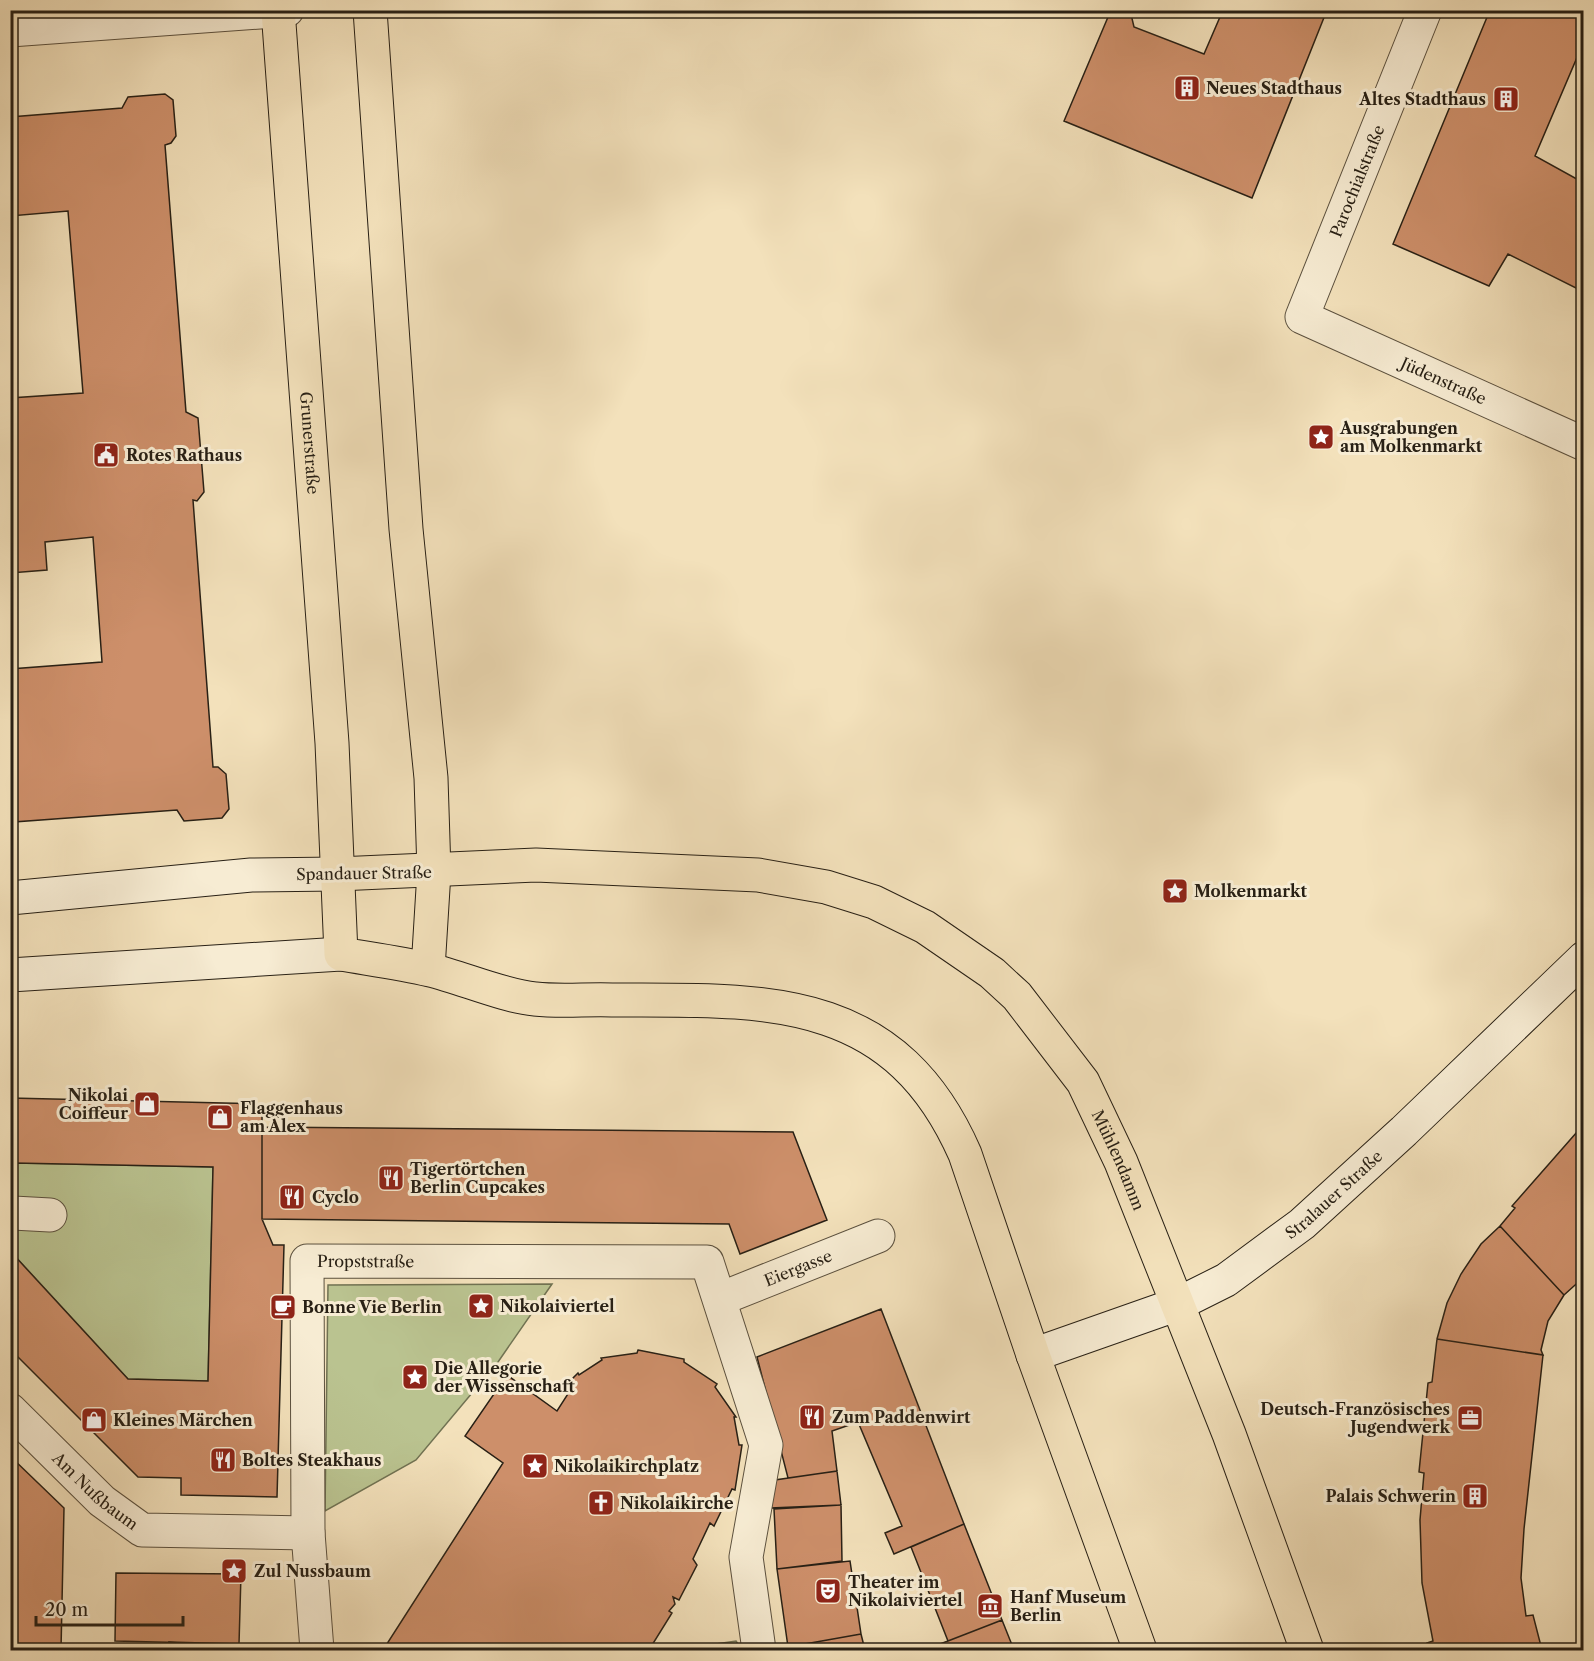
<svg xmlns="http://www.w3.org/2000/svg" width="1594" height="1661" viewBox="0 0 1594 1661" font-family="'Libre Caslon Text',serif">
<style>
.green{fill:#bac390;stroke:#717252;stroke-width:1.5}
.building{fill:#cd8f6a;stroke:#282015;stroke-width:1.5;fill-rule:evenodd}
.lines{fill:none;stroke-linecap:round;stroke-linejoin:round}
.street-casing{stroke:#5b503e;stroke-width:35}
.secondary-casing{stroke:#282015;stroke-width:35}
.primary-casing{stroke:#282015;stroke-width:35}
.street{stroke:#f7ecd3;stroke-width:33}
.secondary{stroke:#f7ecd3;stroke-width:33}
.primary{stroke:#f3e1bb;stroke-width:33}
.labels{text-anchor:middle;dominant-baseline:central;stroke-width:6;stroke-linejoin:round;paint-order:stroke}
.poi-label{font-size:16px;font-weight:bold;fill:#282015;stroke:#f7ecd3;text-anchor:start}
.street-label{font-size:16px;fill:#282015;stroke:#f7ecd3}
</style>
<rect width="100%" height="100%" fill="#f3e1bb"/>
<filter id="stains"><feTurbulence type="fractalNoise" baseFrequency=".00333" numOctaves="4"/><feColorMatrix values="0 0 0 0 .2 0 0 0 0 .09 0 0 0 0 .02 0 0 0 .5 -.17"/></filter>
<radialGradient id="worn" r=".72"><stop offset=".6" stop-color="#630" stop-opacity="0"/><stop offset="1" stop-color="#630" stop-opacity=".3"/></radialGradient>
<!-- green -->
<path class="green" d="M14,1163L213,1167L208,1381L128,1379L12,1253Z
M552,1284L498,1362L416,1460L325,1511L328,1285Z
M736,1641L742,1650H704L709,1645Z"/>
<!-- building -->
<path class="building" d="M1111,10H1130L1134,27L1204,54L1223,10H1327L1252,198L1064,121Z
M1490,10H1584V41L1535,156L1584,183V292L1508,254L1489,286L1393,244Z
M165,94L173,100L176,136L171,143L165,145L186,412L198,418L204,492L197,501L193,500L213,767H218L226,774L229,809L222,818L184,821L177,810L14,822V834L10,838V669L102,662L93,537L45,542L47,570L10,573V398L83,393L68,211L10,216V117L122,108L128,97Z
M10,1098L262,1104V1219L273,1245H284L277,1497L181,1495V1478L138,1477L10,1349ZM14,1163L213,1167L208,1381L128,1379L12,1253Z
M1584,1124V1277L1564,1295L1500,1226L1515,1208L1512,1206Z
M262,1127L793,1132L827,1220L740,1254L729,1224L262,1219Z
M1500,1226L1564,1295L1548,1321L1541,1350L1543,1355L1437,1339L1447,1303L1461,1274L1481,1244Z
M881,1309L964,1524L894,1554L885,1533L902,1526L858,1422L832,1431L837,1471L788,1478L757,1357Z
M1437,1339L1543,1355L1524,1529L1521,1578L1526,1616L1533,1615L1542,1650H1429L1427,1643L1433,1641L1422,1583L1420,1520L1424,1473L1419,1472L1428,1383L1432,1382Z
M638,1350L684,1359V1362L717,1384L715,1387L736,1417H734L739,1445H742L735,1490L732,1489L714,1526L710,1523L693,1559L697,1565L679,1600L673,1597L675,1604L669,1611L672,1613L649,1650H383L503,1463L465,1436L507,1375L557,1411L575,1383L571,1380L578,1373L579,1375L602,1360L601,1358L637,1353Z
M1584,1435V1447L1577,1440Z
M10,1456L64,1508L61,1650H10Z
M837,1471L841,1505L770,1508L768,1481Z
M841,1505L842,1561L777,1569L774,1509Z
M964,1524L1002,1620L948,1641L911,1547Z
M850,1561L861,1634L788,1647L777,1569Z
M116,1573L241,1574L239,1644L115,1641Z
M1002,1620L1014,1650H934L932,1647Z
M861,1634L865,1650H789L788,1647Z
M169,1642L275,1645L276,1650H170Z"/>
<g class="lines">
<defs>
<g id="street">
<path id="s1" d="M1425,10L1302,317L1584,444"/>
<path d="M10,30L287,10"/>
<path d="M13,1213L50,1215"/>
<path id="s2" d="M720,1299L878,1236"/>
<path id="s3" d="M10,1410L102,1501L142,1530L308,1533"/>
<path id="s4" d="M317,1650L308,1533L307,1261L707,1262L766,1445L746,1557L759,1650"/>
</g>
<g id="secondary">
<path d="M10,898L251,875L338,874"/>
<path d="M10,975L341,954"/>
<path id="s5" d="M1033,1355L1178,1304L1226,1280L1302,1224L1404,1131L1584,958"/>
</g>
<g id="primary">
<path id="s6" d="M278,10L332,743L341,954C370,959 401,963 430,970C463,978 503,996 535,999C560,1002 587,999 612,1000C765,1000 894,992 965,1154L1033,1355L1140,1650"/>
<path d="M370,10L406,529L431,778L434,872L428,969"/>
<path id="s7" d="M338,874L536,865L758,875L826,887L874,902L925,927L992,973L1017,996L1083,1082L1121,1162L1229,1434L1307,1650"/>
</g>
</defs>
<!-- street casing -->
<use href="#street" class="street-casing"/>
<!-- secondary casing -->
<use href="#secondary" class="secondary-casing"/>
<!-- primary casing -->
<use href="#primary" class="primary-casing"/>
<!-- street -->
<use href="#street" class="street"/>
<!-- secondary -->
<use href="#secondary" class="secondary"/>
<!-- primary -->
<use href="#primary" class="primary"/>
</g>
<!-- icons -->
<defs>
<symbol id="building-square" viewBox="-11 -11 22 22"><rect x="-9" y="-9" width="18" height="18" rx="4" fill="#8f2418" stroke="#f7ecd3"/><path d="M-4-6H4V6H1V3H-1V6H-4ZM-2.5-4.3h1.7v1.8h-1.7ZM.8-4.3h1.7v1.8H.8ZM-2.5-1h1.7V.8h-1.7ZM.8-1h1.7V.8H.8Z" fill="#fff"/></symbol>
<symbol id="sight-square" viewBox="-11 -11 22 22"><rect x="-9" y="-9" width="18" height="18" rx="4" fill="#8f2418" stroke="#f7ecd3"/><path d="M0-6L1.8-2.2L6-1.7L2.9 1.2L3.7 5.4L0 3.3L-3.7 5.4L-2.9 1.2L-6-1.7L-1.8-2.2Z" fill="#fff"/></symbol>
<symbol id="civic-square" viewBox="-11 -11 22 22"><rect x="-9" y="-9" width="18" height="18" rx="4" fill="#8f2418" stroke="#f7ecd3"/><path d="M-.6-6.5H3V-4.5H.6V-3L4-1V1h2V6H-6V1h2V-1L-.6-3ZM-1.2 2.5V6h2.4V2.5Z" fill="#fff"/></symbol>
<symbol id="shop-square" viewBox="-11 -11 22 22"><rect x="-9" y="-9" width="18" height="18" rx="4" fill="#8f2418" stroke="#f7ecd3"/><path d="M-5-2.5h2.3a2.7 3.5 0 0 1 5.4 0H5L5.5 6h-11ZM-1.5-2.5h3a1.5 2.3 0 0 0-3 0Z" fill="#fff"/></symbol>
<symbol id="restaurant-square" viewBox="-11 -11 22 22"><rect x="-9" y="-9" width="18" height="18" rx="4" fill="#8f2418" stroke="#f7ecd3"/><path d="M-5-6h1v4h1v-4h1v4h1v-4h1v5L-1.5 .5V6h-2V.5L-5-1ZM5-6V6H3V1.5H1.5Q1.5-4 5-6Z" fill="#fff"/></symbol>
<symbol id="cafe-square" viewBox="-11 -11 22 22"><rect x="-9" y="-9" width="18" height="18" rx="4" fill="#8f2418" stroke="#f7ecd3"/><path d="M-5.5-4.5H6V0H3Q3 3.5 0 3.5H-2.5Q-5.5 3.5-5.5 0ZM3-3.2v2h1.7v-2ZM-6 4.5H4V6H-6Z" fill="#fff"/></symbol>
<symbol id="office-square" viewBox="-11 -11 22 22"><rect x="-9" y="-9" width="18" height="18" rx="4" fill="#8f2418" stroke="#f7ecd3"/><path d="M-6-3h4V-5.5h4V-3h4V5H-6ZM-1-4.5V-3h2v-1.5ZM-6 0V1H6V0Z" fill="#fff"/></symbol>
<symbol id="church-square" viewBox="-11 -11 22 22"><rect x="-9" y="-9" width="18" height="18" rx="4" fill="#8f2418" stroke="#f7ecd3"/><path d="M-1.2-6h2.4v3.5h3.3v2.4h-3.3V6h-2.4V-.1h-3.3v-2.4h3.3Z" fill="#fff"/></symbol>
<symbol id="theatre-square" viewBox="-11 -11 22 22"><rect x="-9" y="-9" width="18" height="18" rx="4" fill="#8f2418" stroke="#f7ecd3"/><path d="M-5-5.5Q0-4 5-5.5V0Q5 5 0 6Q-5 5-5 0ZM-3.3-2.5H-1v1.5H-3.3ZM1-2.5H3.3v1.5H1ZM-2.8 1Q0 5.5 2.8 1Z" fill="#fff"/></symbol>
<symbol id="museum-square" viewBox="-11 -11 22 22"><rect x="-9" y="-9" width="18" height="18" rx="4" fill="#8f2418" stroke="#f7ecd3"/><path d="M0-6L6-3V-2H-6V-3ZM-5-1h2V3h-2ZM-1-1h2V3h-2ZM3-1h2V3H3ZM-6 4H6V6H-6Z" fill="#fff"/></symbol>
</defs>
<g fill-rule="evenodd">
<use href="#building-square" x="1172" y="73" width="30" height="30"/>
<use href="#building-square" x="1491" y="84" width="30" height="30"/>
<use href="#sight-square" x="1306" y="422" width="30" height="30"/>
<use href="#civic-square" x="91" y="440" width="30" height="30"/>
<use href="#sight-square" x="1160" y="876" width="30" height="30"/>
<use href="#shop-square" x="132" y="1089" width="30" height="30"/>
<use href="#shop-square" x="205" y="1102" width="30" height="30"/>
<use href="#restaurant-square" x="376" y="1163" width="30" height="30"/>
<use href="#restaurant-square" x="277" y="1182" width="30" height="30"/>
<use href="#sight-square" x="466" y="1291" width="30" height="30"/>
<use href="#cafe-square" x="268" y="1292" width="30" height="30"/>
<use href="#sight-square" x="400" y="1362" width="30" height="30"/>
<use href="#restaurant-square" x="797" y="1402" width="30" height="30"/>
<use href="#office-square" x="1455" y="1403" width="30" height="30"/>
<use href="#shop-square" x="79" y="1405" width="30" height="30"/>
<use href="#restaurant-square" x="208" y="1445" width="30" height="30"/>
<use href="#sight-square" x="520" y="1451" width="30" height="30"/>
<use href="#building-square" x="1460" y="1481" width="30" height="30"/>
<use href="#church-square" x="586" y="1488" width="30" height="30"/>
<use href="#sight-square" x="219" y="1556" width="30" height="30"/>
<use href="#theatre-square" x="813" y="1576" width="30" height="30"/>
<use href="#museum-square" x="975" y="1591" width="30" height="30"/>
</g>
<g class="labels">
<!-- poi labels -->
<g class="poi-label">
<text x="1206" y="88">Neues Stadthaus</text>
<text x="1486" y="99" text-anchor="end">Altes Stadthaus</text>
<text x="1340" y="428">Ausgrabungen<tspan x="1340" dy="18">am Molkenmarkt</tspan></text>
<text x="126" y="455">Rotes Rathaus</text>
<text x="1194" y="891">Molkenmarkt</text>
<text x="128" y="1095" text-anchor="end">Nikolai<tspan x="128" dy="18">Coiffeur</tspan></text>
<text x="240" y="1108">Flaggenhaus<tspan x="240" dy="18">am Alex</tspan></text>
<text x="410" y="1169">Tigertörtchen<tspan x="410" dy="18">Berlin Cupcakes</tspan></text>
<text x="312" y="1197">Cyclo</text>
<text x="500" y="1306">Nikolaiviertel</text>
<text x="302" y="1307">Bonne Vie Berlin</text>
<text x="434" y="1368">Die Allegorie<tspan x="434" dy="18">der Wissenschaft</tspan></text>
<text x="1450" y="1409" text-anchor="end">Deutsch-Französisches<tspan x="1450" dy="18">Jugendwerk</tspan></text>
<text x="832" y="1417">Zum Paddenwirt</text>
<text x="113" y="1420">Kleines Märchen</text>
<text x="242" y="1460">Boltes Steakhaus</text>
<text x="554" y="1466">Nikolaikirchplatz</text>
<text x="1456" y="1496" text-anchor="end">Palais Schwerin</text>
<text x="620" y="1503">Nikolaikirche</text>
<text x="254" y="1571">Zul Nussbaum</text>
<text x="848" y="1582">Theater im<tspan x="848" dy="18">Nikolaiviertel</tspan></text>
<text x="1010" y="1597">Hanf Museum<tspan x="1010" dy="18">Berlin</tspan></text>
</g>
<!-- street labels -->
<g class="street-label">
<text transform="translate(1357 181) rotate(-68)">Parochialstraße</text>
<text stroke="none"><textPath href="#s1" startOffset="486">Jüdenstraße</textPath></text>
<text stroke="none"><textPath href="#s6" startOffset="434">Grunerstraße</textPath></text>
<text transform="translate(364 873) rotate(-1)">Spandauer Straße</text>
<text stroke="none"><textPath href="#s7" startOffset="906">Mühlendamm</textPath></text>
<text stroke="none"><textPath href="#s5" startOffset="345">Stralauer Straße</textPath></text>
<text stroke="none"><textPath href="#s4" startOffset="448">Propststraße</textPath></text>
<text stroke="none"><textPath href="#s2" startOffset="84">Eiergasse</textPath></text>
<text stroke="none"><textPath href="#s3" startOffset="118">Am Nußbaum</textPath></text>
</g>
</g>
<!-- margin -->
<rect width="1594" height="1661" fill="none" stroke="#f3e1bb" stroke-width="36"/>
<rect x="12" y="12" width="1570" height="1637" fill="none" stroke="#282015" stroke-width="3"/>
<rect x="18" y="18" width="1558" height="1625" fill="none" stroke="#282015" stroke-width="1.5"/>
<!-- scale -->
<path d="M36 1616v9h147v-9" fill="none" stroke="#282015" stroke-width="3"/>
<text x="45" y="1616" font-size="18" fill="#282015" stroke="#f7ecd3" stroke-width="4.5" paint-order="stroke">20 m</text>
<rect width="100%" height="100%" filter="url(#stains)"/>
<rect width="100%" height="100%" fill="url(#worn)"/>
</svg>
